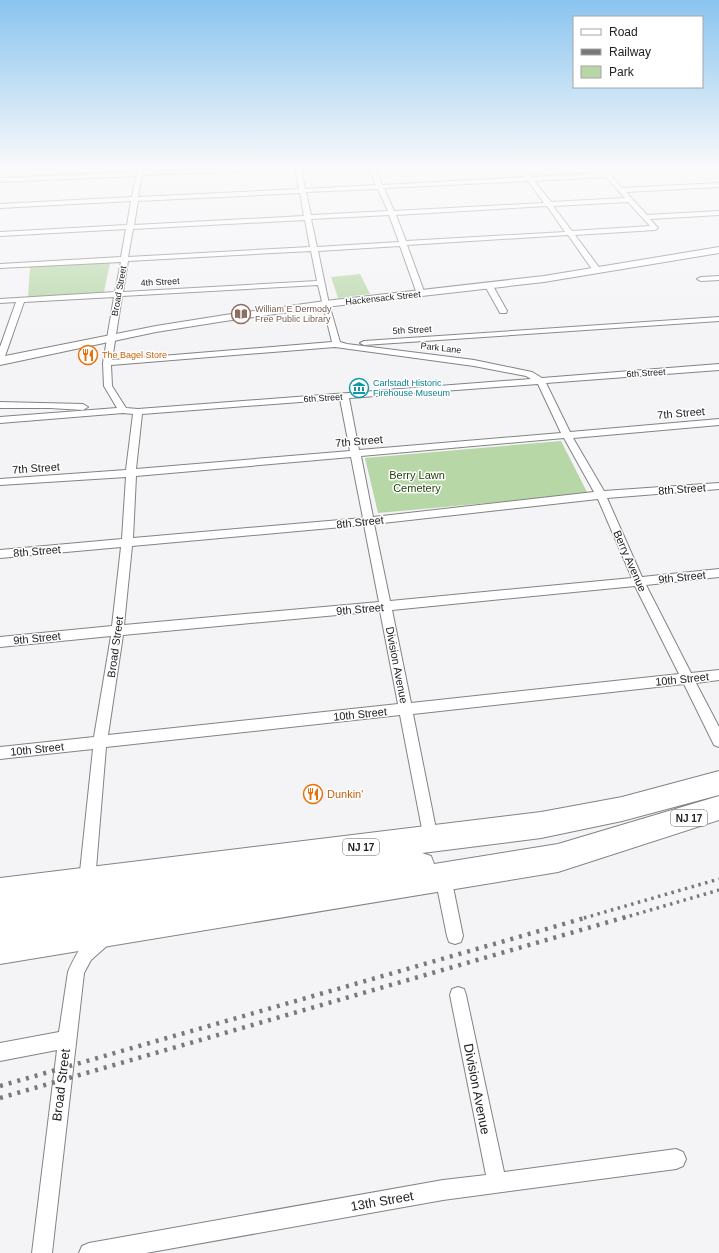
<svg xmlns="http://www.w3.org/2000/svg" width="719" height="1253" viewBox="0 0 719 1253" font-family="Helvetica,sans-serif">
<style>
.green{fill:#b7d7a7}
.lines{fill:none;stroke-linecap:round;stroke-linejoin:round}
.street-casing{stroke:#838386;stroke-width:2}
.secondary-casing{stroke:#838386;stroke-width:2}
.highway-casing{stroke:#838386;stroke-width:2}
.street{fill:#fff;fill-rule:evenodd}
.secondary{fill:#fff;fill-rule:evenodd}
.highway{fill:#fff;fill-rule:evenodd}
.rail-far1{stroke:#78797a;stroke-width:3.5;stroke-dasharray:2.5 4.5;stroke-linecap:butt}
.rail{stroke:#78797a;stroke-width:4.5;stroke-dasharray:3 6;stroke-linecap:butt}
.labels{text-anchor:middle;dominant-baseline:central;stroke-width:3;stroke-linejoin:round;paint-order:stroke}
.far-street-label{font-size:9px;fill:#202121;stroke:#fff}
.far-education-label{font-size:9px;fill:#785e54;stroke:#fff;text-anchor:start}
.far-food-label{font-size:9px;fill:#c56008;stroke:#fff;text-anchor:start}
.far-culture-label{font-size:9px;fill:#0d838f;stroke:#fff;text-anchor:start}
.shield{fill:#fff;stroke:#636464;stroke-width:1}
.shield-label{font-size:10px;font-weight:bold;fill:#202121}
.street-label{font-size:11px;fill:#202121;stroke:#fff}
.park-label{font-size:11px;fill:#1b3f00;stroke:#fff}
.food-label{font-size:11px;fill:#c56008;stroke:#fff;text-anchor:start}
.near-street-label{font-size:13px;fill:#202121;stroke:#fff}
</style>
<rect width="100%" height="100%" fill="#f4f4f7"/>
<!-- green -->
<path class="green" d="M110,263L104,292L28,297L30,267Z
M360,274L370,294L338,298L331,277Z
M561,441L588,494L378,513L365,458Z"/>
<g class="lines">
<defs>
<path id="street" d="M137,168H143L142,172L232,168H272L269,170L142,175L138,197L299,189L295,168H301L305,189L376,185L369,168H375L382,185L526,177L519,168H525L532,177L603,173L599,169L604,168L622,188L719,183V187L626,192L647,215L719,211V215L650,219L658,228L655,230L575,235L601,270L597,272H594L568,235L407,245L425,294L421,296L417,294L400,246L318,251L329,304L340,342L347,344L474,360L532,372L542,378L719,364V370L546,383L570,432L719,419V425L573,438L604,491L719,483V489L607,498L642,577L719,569V577L646,585L691,673L719,670V680L696,683L719,727V747L714,745L684,684L413,714L438,839L436,844L431,846L426,844L424,839L400,715L106,747L95,881L92,886L87,889L82,886L79,881L93,749L0,759V747L94,737L111,636L0,647V637L112,626L121,547L0,558V550L122,539L126,477L0,485V479L126,470L133,414L123,413L0,423V417L117,408L104,386L103,363L114,297L24,302L4,359L0,362V347L16,302L0,303V299L115,292L121,262L0,268V264L121,257L126,229L0,236V232L127,225L131,201L0,208V204L132,197L136,176L0,182V178L136,172ZM606,177L625,198L551,202L534,181ZM528,181L544,203L394,211L384,188ZM378,189L388,211L311,215L306,192ZM300,193L304,216L134,225L138,201ZM628,202L650,226L572,231L553,206ZM547,206L565,232L406,241L396,215ZM389,215L399,242L317,247L311,219ZM305,220L310,247L128,257L133,229ZM311,251L317,281L123,292L128,261ZM318,285L332,342L112,360L122,296ZM335,347L474,366L526,376L531,379L138,409L126,408L112,386L111,365ZM538,384L561,433L359,450L349,398ZM340,399L350,451L136,469L142,414ZM564,438L594,492L373,517L361,456ZM351,457L363,518L133,538L136,476ZM598,499L632,578L390,601L374,524ZM364,525L379,602L124,625L132,546ZM635,586L679,674L411,703L392,610ZM380,611L398,704L108,735L123,635Z
M719,276V280L701,281L697,279L701,277Z
M486,284H489L493,286L507,311L506,313H500L499,311L485,286Z
M719,317V321L364,345L360,343L364,341Z
M0,402L83,404L88,407L83,410L50,408H0Z
M443,869L448,872L451,877L463,936L461,942L455,944L449,942L447,936L435,877L438,872Z
M103,930L109,932L111,938L109,944L91,960L84,973L52,1253H32L57,1050L0,1061V1043L59,1032L68,972C75,955 85,937 103,930Z
M458,987L464,989L466,995L504,1172L676,1149L683,1152L686,1159L683,1166L676,1169L443,1200L146,1253H79L82,1246L89,1243L443,1180L486,1175L450,995L452,989Z"/>
<path id="secondary" d="M0,168H5L3,172L0,173Z
M719,247V253L544,282L325,307L225,321L156,332L0,365V357L156,326L225,315L325,301L544,276Z"/>
<path id="highway" d="M719,771V795L622,821L541,838L422,853L431,856L434,864L558,844L719,796V820L558,872L0,964V934L14,932L0,934V878L541,812L622,797Z"/>
</defs>
<!-- street casing -->
<use href="#street" class="street-casing"/>
<!-- secondary casing -->
<use href="#secondary" class="secondary-casing"/>
<!-- highway casing -->
<use href="#highway" class="highway-casing"/>
<!-- street -->
<use href="#street" class="street"/>
<!-- secondary -->
<use href="#secondary" class="secondary"/>
<!-- highway -->
<use href="#highway" class="highway"/>
<!-- rail-far1 -->
<path class="rail-far1" d="M584,918L719,879
M623,918L719,890"/>
<!-- rail -->
<path class="rail" d="M0,1086L588,917
M0,1098L626,917"/>
</g>
<!-- sky -->
<linearGradient id="sky" x2="0" y2="1"><stop stop-color="#8ac4ef"/><stop offset="0.49" stop-color="#fafafb"/><stop offset="1" stop-color="#fafafb" stop-opacity="0"/></linearGradient>
<rect width="719" height="343" fill="url(#sky)"/>
<!-- icons -->
<defs>
<symbol id="library-ring" viewBox="-11 -11 22 22"><circle r="9.5" fill="#fff" stroke="#8d6e63" stroke-width="1.5"/><path d="M-6-4Q-3-5.5-.7-3.5V5Q-3 3-6 4ZM6-4Q3-5.5 .7-3.5V5Q3 3 6 4Z" fill="#8d6e63"/></symbol>
<symbol id="restaurant-ring" viewBox="-11 -11 22 22"><circle r="9.5" fill="#fff" stroke="#e8710a" stroke-width="1.5"/><path d="M-5-6h1v4h1v-4h1v4h1v-4h1v5L-1.5 .5V6h-2V.5L-5-1ZM5-6V6H3V1.5H1.5Q1.5-4 5-6Z" fill="#e8710a"/></symbol>
<symbol id="museum-ring" viewBox="-11 -11 22 22"><circle r="9.5" fill="#fff" stroke="#0f9aa8" stroke-width="1.5"/><path d="M0-6L6-3V-2H-6V-3ZM-5-1h2V3h-2ZM-1-1h2V3h-2ZM3-1h2V3H3ZM-6 4H6V6H-6Z" fill="#0f9aa8"/></symbol>
</defs>
<g fill-rule="evenodd">
<use href="#library-ring" x="230" y="303" width="22" height="22"/>
<use href="#restaurant-ring" x="77" y="344" width="22" height="22"/>
<use href="#museum-ring" x="348" y="377" width="22" height="22"/>
<use href="#restaurant-ring" x="302" y="783" width="22" height="22"/>
</g>
<g class="labels">
<!-- far-street labels -->
<g class="far-street-label">
<text transform="translate(160 282) rotate(-3)">4th Street</text>
<text transform="translate(119 291) rotate(-80)">Broad Street</text>
<text transform="translate(383 298) rotate(-6)">Hackensack Street</text>
<text transform="translate(412 330) rotate(-3)">5th Street</text>
<text transform="translate(441 348) rotate(7)">Park Lane</text>
<text transform="translate(646 373) rotate(-4)">6th Street</text>
<text transform="translate(323 398) rotate(-4)">6th Street</text>
</g>
<!-- far-education labels -->
<g class="far-education-label">
<text x="255" y="309">William E Dermody<tspan x="255" dy="10">Free Public Library</tspan></text>
</g>
<!-- far-food labels -->
<g class="far-food-label">
<text x="102" y="355">The Bagel Store</text>
</g>
<!-- far-culture labels -->
<g class="far-culture-label">
<text x="373" y="383">Carlstadt Historic<tspan x="373" dy="10">Firehouse Museum</tspan></text>
</g>
<!-- shield labels -->
<g class="shield">
<rect x="671" y="810" width="36" height="16" rx="3"/>
<rect x="343" y="839" width="36" height="16" rx="3"/>
</g>
<g class="shield-label">
<text x="689" y="818">NJ 17</text>
<text x="361" y="847">NJ 17</text>
</g>
<!-- street labels -->
<g class="street-label">
<text transform="translate(681 413) rotate(-5)">7th Street</text>
<text transform="translate(359 441) rotate(-5)">7th Street</text>
<text transform="translate(36 468) rotate(-4)">7th Street</text>
<text transform="translate(682 489) rotate(-4)">8th Street</text>
<text transform="translate(360 522) rotate(-6)">8th Street</text>
<text transform="translate(37 551) rotate(-5)">8th Street</text>
<text transform="translate(630 561) rotate(66)">Berry Avenue</text>
<text transform="translate(682 577) rotate(-6)">9th Street</text>
<text transform="translate(360 609) rotate(-5)">9th Street</text>
<text transform="translate(37 638) rotate(-6)">9th Street</text>
<text transform="translate(115 647) rotate(-82)">Broad Street</text>
<text transform="translate(397 665) rotate(79)">Division Avenue</text>
<text transform="translate(682 679) rotate(-6)">10th Street</text>
<text transform="translate(360 714) rotate(-6)">10th Street</text>
<text transform="translate(37 749) rotate(-6)">10th Street</text>
</g>
<!-- park labels -->
<g class="park-label">
<text x="417" y="475">Berry Lawn<tspan x="417" dy="13">Cemetery</tspan></text>
</g>
<!-- food labels -->
<g class="food-label">
<text x="327" y="794">Dunkin'</text>
</g>
<!-- near-street labels -->
<g class="near-street-label">
<text transform="translate(61 1085) rotate(-83)">Broad Street</text>
<text transform="translate(477 1089) rotate(79)">Division Avenue</text>
<text transform="translate(382 1201) rotate(-10)">13th Street</text>
</g>
</g>
<!-- legend -->
<rect x="573" y="16" width="130" height="72" fill="#ffffff" stroke="#a6a6a6"/>
<rect x="581" y="29" width="20" height="6" fill="#ffffff" stroke="#a6a6a6"/>
<text x="609" y="36" font-size="12" fill="#202121">Road</text>
<rect x="581" y="49" width="20" height="6" fill="#78797a" stroke="#a6a6a6"/>
<text x="609" y="56" font-size="12" fill="#202121">Railway</text>
<rect x="581" y="66" width="20" height="12" fill="#b7d7a7" stroke="#a6a6a6"/>
<text x="609" y="76" font-size="12" fill="#202121">Park</text>
</svg>
